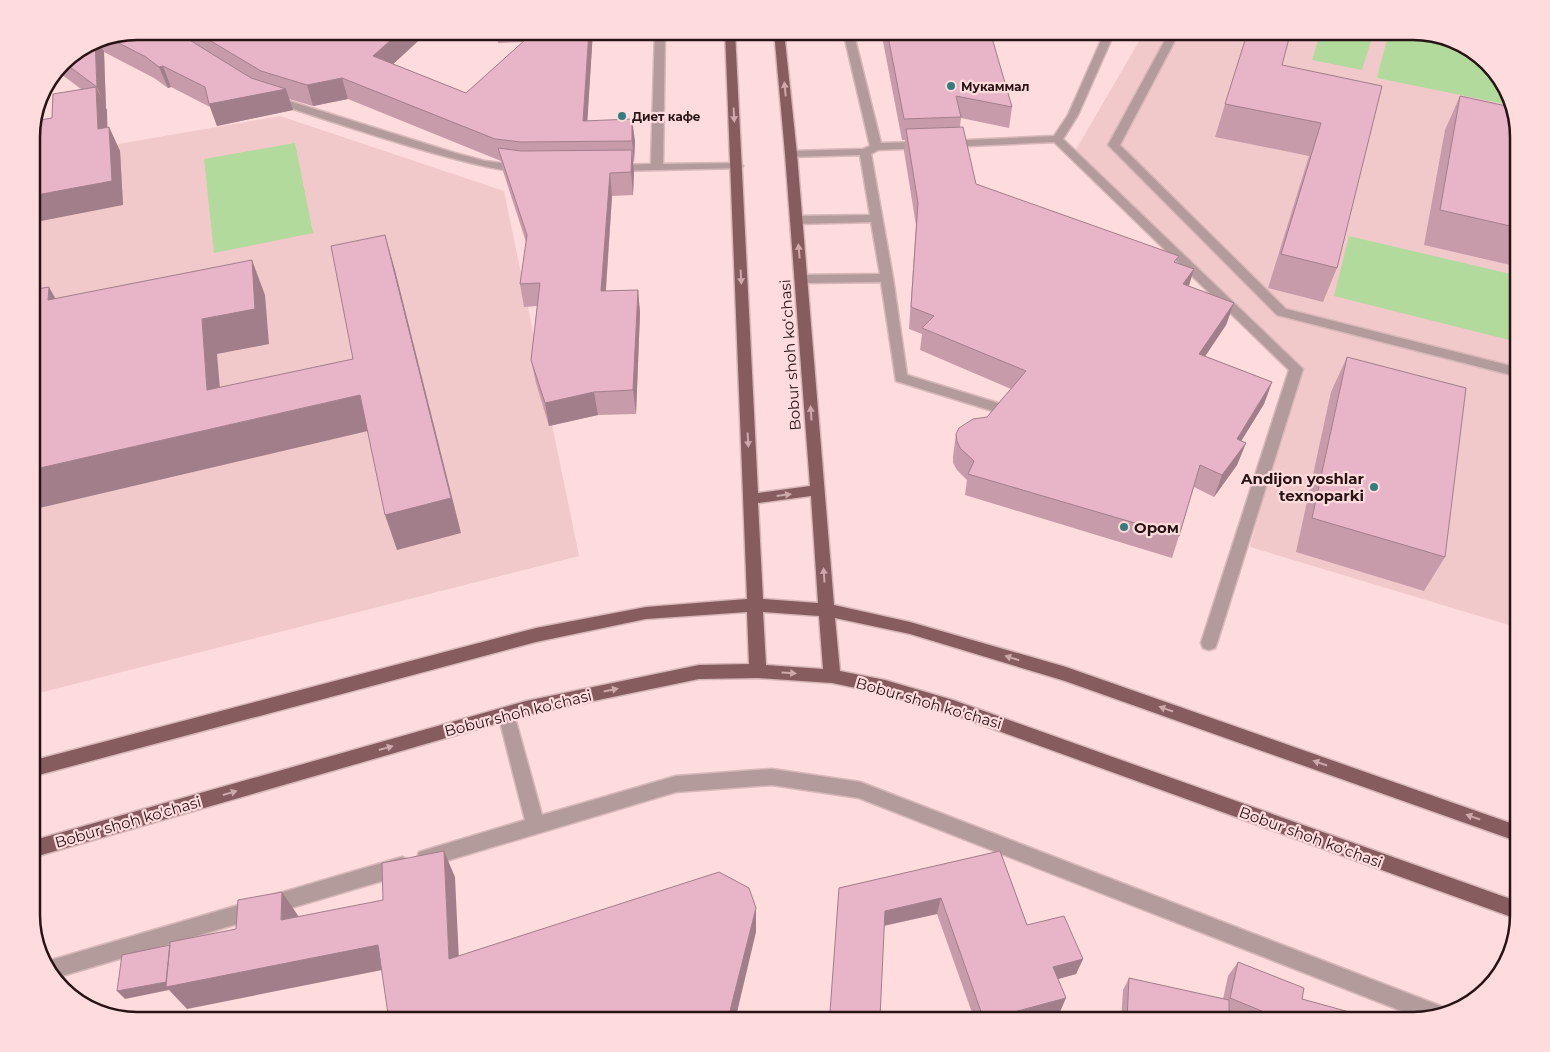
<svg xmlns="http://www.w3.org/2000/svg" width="1550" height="1052" viewBox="0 0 1550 1052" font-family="Montserrat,sans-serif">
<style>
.built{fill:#f1c9cb}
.green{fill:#b2da9d}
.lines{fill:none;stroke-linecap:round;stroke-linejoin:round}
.minor-casing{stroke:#d7b7b8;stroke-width:3}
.major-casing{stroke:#d7b7b8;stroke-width:3}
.minor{fill:#b39a9b;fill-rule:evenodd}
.major{fill:#875c5f;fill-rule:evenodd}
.wall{fill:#c89bab}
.shaded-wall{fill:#a27e8b}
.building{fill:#e8b4c7;stroke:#a27e8b}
.oneway{fill:#cea8aa}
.poi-dot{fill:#347d7d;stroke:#fedbdc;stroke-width:2}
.labels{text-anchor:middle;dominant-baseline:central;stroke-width:4.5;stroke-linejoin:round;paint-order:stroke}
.far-poi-label{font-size:12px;font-weight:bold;fill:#281415;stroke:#fedbdc;text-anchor:start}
.street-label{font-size:15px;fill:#281415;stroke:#fedbdc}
.poi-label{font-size:15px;font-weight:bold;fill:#281415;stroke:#fedbdc;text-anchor:end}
.rim{fill:none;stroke:#281415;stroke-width:2.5}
</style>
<rect width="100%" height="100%" fill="#fedbdc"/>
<!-- built -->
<path class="built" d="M1145,31H1413L1472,49L1505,84L1519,137V628L1250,547L1298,363L1074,153Z
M280,116L504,191L579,556L31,695V159Z"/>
<!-- green -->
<path class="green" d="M1321,31H1374L1362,70L1312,60Z
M1389,31L1443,40L1472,49L1505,84L1510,105L1377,78Z
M295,143L313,233L214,253L204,159Z
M1349,236L1519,276L1517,342L1334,296Z"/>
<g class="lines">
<defs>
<path id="minor" d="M655,31H665L663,164L737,163L741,164L743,166L741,168L613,171L607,168L613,165L651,164Z
M843,31H853L881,143L924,142L930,145L924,148L878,150L871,154L893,278L907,375L1001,404L1003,407L1001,410L996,412L896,381L881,282L801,283L795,279L801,275L880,274L871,222L796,224L790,220L796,216L870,215L860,155L791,157L785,154L791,151L863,149L870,146Z
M1102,31H1112L1113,36L1078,115L1063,139L1303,369L1217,643L1215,648L1209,650L1203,648L1201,643L1289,370L1054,142L947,147L941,144L947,141L1054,136L1068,115L1103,36Z
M1170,31H1180L1120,145L1286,309L1519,368V377L1277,315L1108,145Z
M273,96L455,153L485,161L523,166L529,169C513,185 301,111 269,101L268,99Z
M506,707L512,709L514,714L542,815L676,776L772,769L860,782L1438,1005L1445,1008L1447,1013L1422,1019L859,798L772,785L676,792L426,867L419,864L417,858L419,852L525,820L498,714L500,709Z
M402,857L409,860L411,866L409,872L402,875L55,978L45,968L44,963L48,961Z"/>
<path id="major" d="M725,31H735L758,493L810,486L785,154L774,31H784L797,154L834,605L910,622L1066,667L1519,826V842L1065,681L910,634L835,618L840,671L885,680L953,700L1519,902L1517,919L952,714L885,694L832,683L758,678L699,679L526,715L31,858V841L526,701L699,665L749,664L747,612L646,619L536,642L31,777V761L536,628L646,607L747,599ZM811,496L818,603L763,599L758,503ZM763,612L819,616L823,669L766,665Z"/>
</defs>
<!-- minor casing -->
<use href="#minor" class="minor-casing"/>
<!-- major casing -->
<use href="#major" class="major-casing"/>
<!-- minor -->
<use href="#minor" class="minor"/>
<!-- major -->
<use href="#major" class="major"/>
</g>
<!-- wall -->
<path class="wall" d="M137,31H429L393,64L466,93L523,42L498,43L496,31H593L587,121L635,141L634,162H633L634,172L633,195L612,196L606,291L638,290L640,313L636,414L598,415L549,426L536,383L531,360L537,306L524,307L520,284L526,242L503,171L501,161L348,99L313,106L289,99L293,110L217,126L210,107L171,87L168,88L154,78L104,52L106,109L105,108L107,110V127H109L120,151L123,205L52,118L81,89L57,71L62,62L97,39Z
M881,31H990L1012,107L1009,128L961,118L960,127L976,184L1194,269L1189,286L1234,303L1226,325L1205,356L1272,382L1264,404L1241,441L1246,443L1237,465L1214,497L1194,487L1179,536L1172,558L965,495L967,480L957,470L953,463V456L956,434L987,417L1011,389L920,350L922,334L909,329L916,225L904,151L905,140H902Z
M1282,65L1382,86L1337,268L1323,302L1268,288L1309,156L1215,137L1225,104Z
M1460,96L1519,137V267L1424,245L1445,130Z
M1347,357L1445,557L1424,591L1296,552L1331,392Z
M1000,851L1027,925L1083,959L1076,974L1058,979L1060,1012L1029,1021H975L937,914L884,926L879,1021H830L839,888Z
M1238,962L1302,999L1382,1021H1242L1229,1015V1021H1121L1123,990L1129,978L1223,999L1228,976Z"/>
<!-- shaded-wall -->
<path class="shaded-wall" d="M401,31H429L378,78L373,56Z
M589,31H593L586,143L583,121Z
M98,39L104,52L106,109L97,87L95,40Z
M163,66L171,87L168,88L159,67Z
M342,78L348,99L313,106L307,85Z
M96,87L107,110L108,153L98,129Z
M286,89L293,110L217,126L209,104Z
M632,119L635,141L634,162L632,141Z
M109,127L120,151L123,205L31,223V196Z
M632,150L634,172L633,195L631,172Z
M610,173L612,196L604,314L601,291Z
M385,235L395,270L461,533L397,550L385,515Z
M252,260L265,295L269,344L217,354L223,424L207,390L202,319Z
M1194,269L1187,291L1183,284Z
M49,287L68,321L48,300Z
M638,290L640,313L636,414L633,390Z
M1234,303L1226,325L1192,376L1199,354Z
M1272,382L1264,404L1229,461L1237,439Z
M594,392L598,415L549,426L545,403Z
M360,395L372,430L31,510V470Z
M1246,443L1237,465L1214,497L1222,475Z
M444,851L455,877L460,982L449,959Z
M282,892L299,917L281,920Z
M941,898L937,914L882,926L885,911Z
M756,908V932L735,1021H712Z
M378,945L392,968L187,1009L169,990L125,999L117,991L182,979Z
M1083,959L1076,974L1047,982L1053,967Z
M65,981L81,995L83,1004L78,1003L67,991Z
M1066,998L1060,1012L1029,1021H984Z"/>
<!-- building -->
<path class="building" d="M137,31H175L251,78L286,89L209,104L205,87L163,66L159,67L146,57L107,37Z
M194,31H401L373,56L466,93L535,31H589L583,121L632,119V141L521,142L495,139L342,78L307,85L261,71Z
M887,31H990L1012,107L956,96L961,117L904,119Z
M1248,31H1291L1282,65L1382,86L1337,268L1281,254L1321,123L1225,104Z
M95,40L97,87L63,62Z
M96,87L98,129L109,127L112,181L31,196V131L34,121L52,118L53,94Z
M1460,96L1511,107L1519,137V228L1440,210Z
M963,127L976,184L1179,256L1174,262L1194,269L1183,284L1234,303L1199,354L1272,382L1237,439L1246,443L1222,475L1200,465L1179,536L968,474L974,461L960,448L957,441L956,434L959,428L973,419L987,417L1026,371L922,328L934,316L911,307L918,203L906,129Z
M498,148L521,151L632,150L631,172L610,173L601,291L638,290L633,390L594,392L545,403L531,360L540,283L520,284L527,235Z
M385,235L451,498L385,515L360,395L31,470V290L49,287L48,300L252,260L255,309L202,319L207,390L353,359L331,246Z
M1347,357L1466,388L1445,557L1312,518Z
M444,851L449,959L719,872L749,888L756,908L729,1015L712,1021H389L378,945L166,987L170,942L236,929L238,900L282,892L281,920L383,900L382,863Z
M1000,851L1027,925L1064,916L1083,959L1053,967L1066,998L984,1020L941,898L885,911L880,1017L830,1012L839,888Z
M170,945L166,982L117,991L122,955Z
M1238,962L1304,988L1302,999L1382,1021H1286L1230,998Z
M1129,978L1229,1000V1021H1132L1127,1020Z
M65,981L67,991L60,983Z"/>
<!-- one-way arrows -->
<defs><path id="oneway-solid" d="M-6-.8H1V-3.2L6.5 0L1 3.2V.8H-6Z" transform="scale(1.25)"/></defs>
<g class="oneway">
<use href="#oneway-solid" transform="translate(785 89) rotate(-96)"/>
<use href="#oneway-solid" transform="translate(734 115) rotate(87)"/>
<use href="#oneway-solid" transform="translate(799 251) rotate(-95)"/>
<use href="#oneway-solid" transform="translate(741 277) rotate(87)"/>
<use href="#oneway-solid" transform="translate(811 413) rotate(-94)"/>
<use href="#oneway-solid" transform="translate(748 440) rotate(87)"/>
<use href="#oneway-solid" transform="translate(784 495) rotate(-7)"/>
<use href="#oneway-solid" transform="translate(824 575) rotate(-94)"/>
<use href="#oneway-solid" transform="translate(1012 658) rotate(-163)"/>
<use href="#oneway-solid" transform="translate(789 673) rotate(4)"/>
<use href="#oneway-solid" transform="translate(611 690) rotate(-12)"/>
<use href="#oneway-solid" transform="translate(1166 709) rotate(-161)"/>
<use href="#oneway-solid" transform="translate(386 748) rotate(-16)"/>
<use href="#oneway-solid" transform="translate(1320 763) rotate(-161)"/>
<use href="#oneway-solid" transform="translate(230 793) rotate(-16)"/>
<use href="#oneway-solid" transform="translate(1473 817) rotate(-161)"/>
</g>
<!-- markers -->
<g class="poi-dot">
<circle cx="951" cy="86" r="5"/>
<circle cx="622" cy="116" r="5"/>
<circle cx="1374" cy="487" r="5"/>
<circle cx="1124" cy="527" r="5"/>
</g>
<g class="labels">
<!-- far-poi labels -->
<g class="far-poi-label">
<text x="961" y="86">Мукаммал</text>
<text x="632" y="116">Диет кафе</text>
</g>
<!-- street labels -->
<g class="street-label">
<text transform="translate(790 355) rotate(-94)">Bobur shoh koʻchasi</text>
<text transform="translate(929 703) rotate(16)">Bobur shoh ko'chasi</text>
<text transform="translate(518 713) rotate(-14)">Bobur shoh ko'chasi</text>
<text transform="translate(128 822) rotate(-16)">Bobur shoh ko'chasi</text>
<text transform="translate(1311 837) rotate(20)">Bobur shoh ko'chasi</text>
</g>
<!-- poi labels -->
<g class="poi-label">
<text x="1364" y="478">Andijon yoshlar<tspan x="1364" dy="17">texnoparki</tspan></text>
<text x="1134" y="527" text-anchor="start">Ором</text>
</g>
</g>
<!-- crop -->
<path d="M0 0H1550V1052H0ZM137 40H1413A97 97 0 0 1 1510 137V915A97 97 0 0 1 1413 1012H137A97 97 0 0 1 40 915V137A97 97 0 0 1 137 40Z" fill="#fedbdc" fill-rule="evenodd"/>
<path class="rim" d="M137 40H1413A97 97 0 0 1 1510 137V915A97 97 0 0 1 1413 1012H137A97 97 0 0 1 40 915V137A97 97 0 0 1 137 40Z"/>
</svg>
